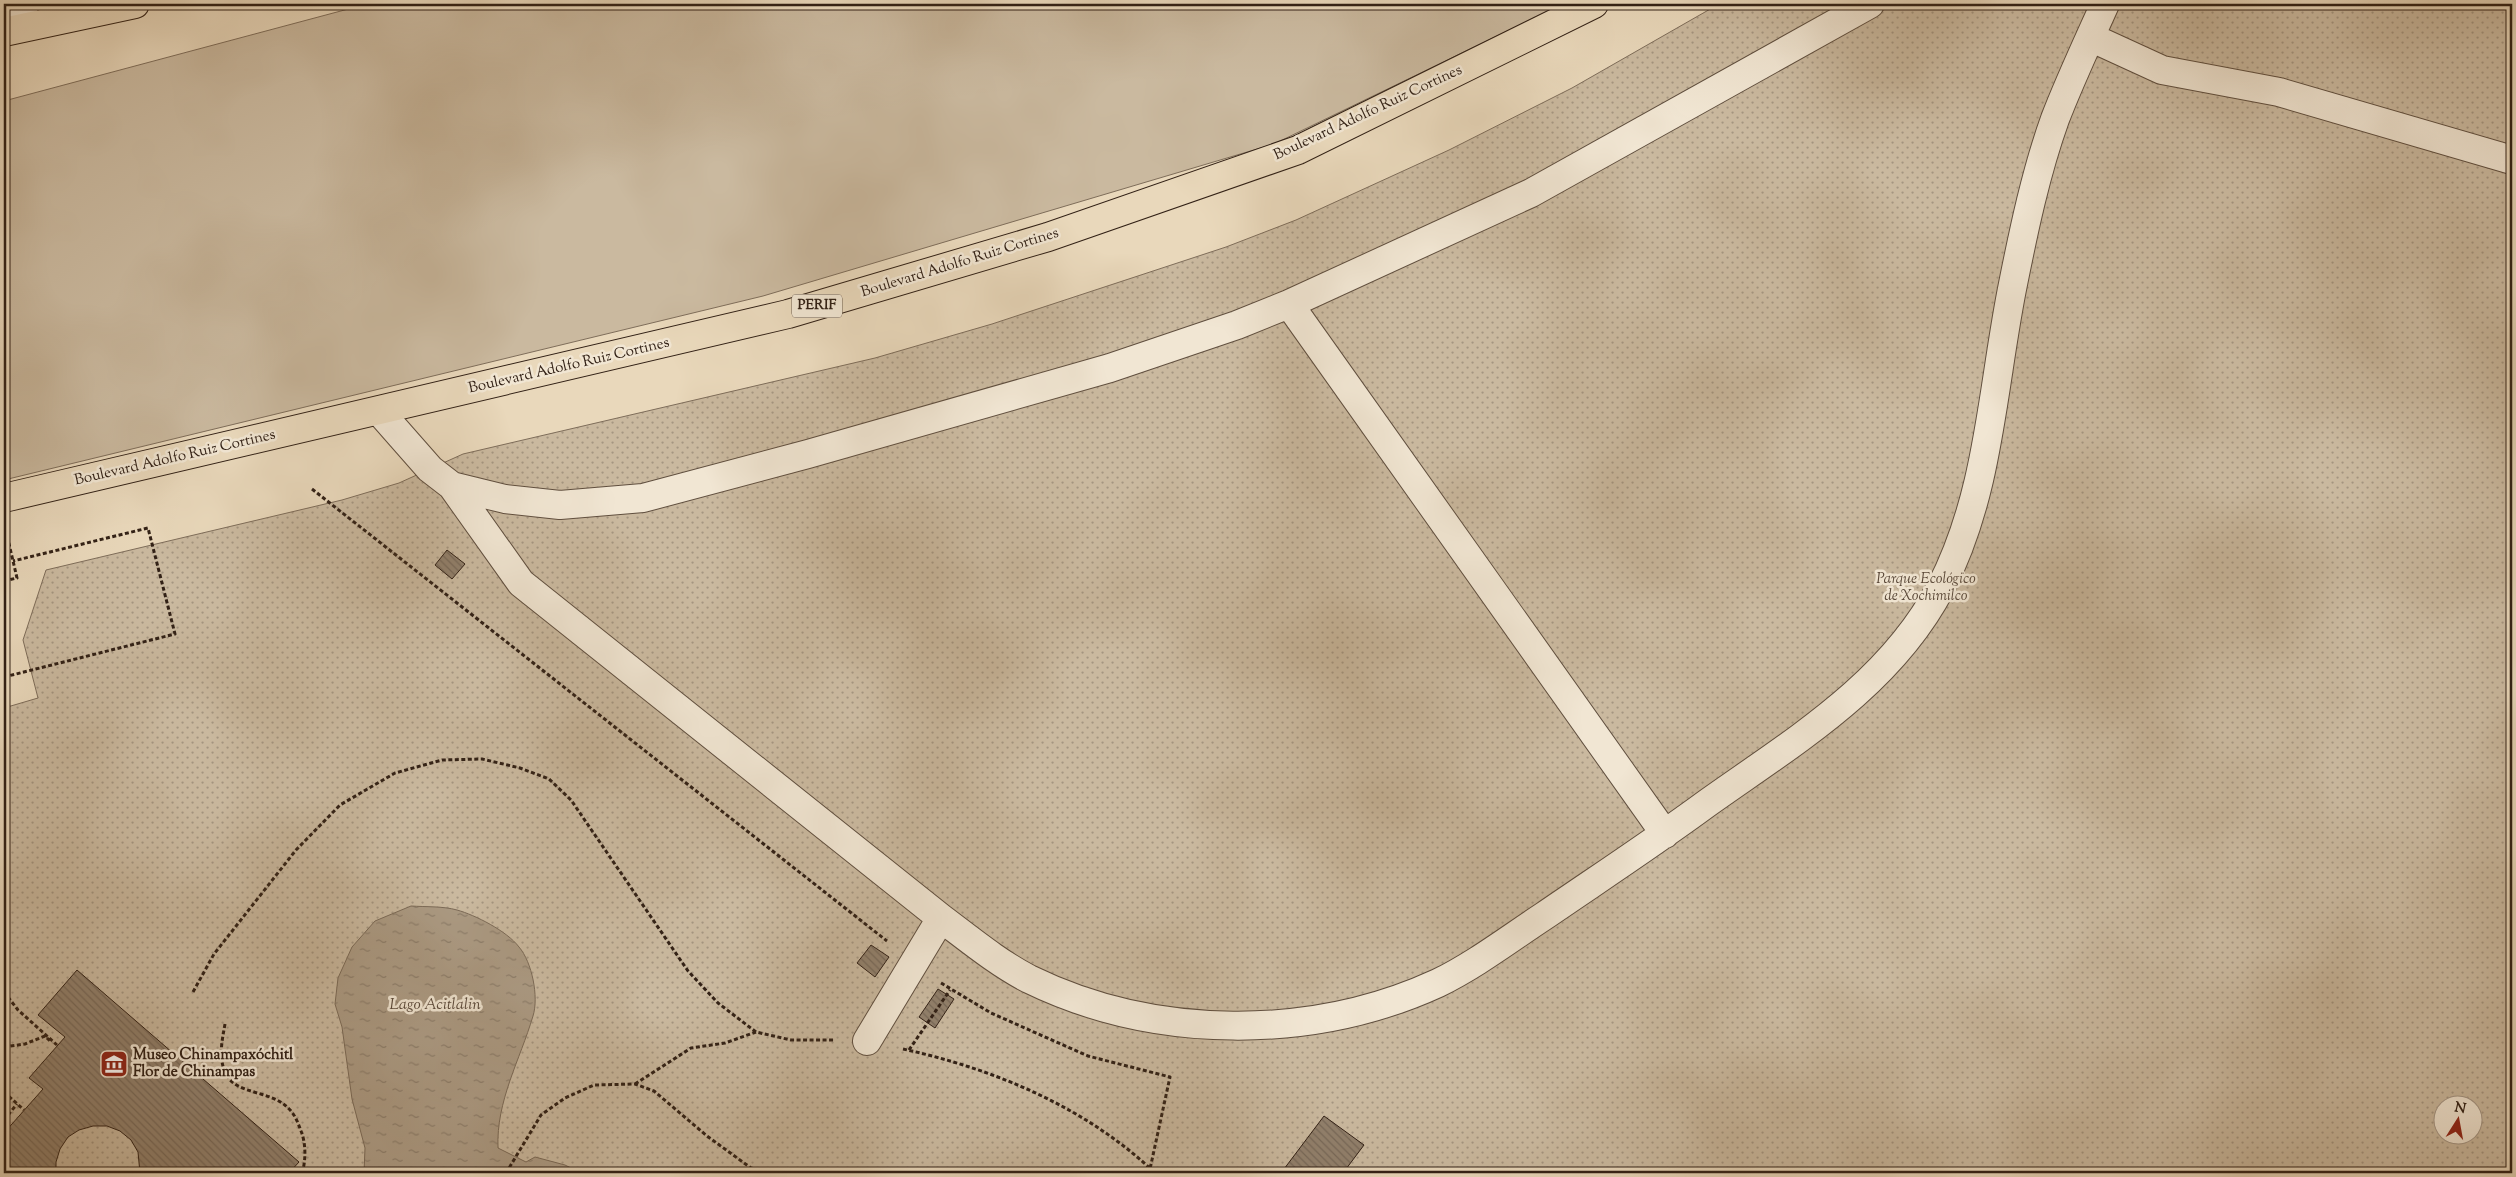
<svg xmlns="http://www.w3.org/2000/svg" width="2516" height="1177" viewBox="0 0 2516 1177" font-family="'Sorts Mill Goudy',serif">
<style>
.green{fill:#cab99f;stroke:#7e6d5a}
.park{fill:url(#park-dots);stroke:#7e6d5a;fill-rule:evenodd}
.water{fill:url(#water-ripples);stroke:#7b6a57}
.building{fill:url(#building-back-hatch);stroke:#322116}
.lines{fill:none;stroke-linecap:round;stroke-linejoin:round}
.minor-casing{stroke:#604f3f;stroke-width:30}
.highway-casing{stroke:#322116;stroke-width:30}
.path{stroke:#322116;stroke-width:3;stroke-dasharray:4 2.5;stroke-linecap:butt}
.minor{stroke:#f1e6d3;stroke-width:28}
.highway{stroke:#e9d8bb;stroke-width:28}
.labels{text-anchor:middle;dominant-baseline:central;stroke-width:5;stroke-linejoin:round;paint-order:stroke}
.shield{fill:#f1e6d3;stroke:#6b5c4f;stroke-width:1}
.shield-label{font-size:14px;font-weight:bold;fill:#322116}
.street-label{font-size:15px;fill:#322116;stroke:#f1e6d3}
.park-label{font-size:15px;font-style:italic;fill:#584738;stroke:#f1e6d3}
.poi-label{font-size:15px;font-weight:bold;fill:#322116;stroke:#f1e6d3;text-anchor:start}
.water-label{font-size:16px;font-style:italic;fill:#5c4b3c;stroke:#f1e6d3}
</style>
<defs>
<pattern id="park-dots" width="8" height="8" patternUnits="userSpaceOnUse" patternTransform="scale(1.25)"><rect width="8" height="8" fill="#cab99f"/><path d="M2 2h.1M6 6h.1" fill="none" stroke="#a59681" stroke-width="1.8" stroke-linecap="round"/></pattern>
<pattern id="water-ripples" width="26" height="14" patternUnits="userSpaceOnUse" patternTransform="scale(1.25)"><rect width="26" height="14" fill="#ab9a83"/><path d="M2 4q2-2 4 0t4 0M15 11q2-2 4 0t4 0" fill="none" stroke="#8c7d6a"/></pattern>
<pattern id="building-back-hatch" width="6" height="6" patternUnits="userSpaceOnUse" patternTransform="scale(1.25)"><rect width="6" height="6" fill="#91806c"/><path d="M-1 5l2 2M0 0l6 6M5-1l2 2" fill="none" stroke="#776858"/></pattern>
</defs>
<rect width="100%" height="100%" fill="#e9d8bb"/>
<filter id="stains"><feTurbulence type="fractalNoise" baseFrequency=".004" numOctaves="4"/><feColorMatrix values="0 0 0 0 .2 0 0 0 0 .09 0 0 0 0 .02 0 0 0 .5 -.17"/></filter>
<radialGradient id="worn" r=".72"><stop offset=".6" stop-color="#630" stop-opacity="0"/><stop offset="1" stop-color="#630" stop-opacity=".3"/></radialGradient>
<!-- green -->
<path class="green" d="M367,4H1563L1274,144L763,296L4,480V101Z"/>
<!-- park -->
<path class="park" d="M1719,4H2512V1173H4V708L38,698L23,640L46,570L342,500L399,483L463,454L875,358L992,324L1226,247L1296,220L1449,150L1572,88ZM2444,1104H2474V1134H2444Z"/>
<!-- water -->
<path class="water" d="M411,906C425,907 443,906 457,910C475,915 507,931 519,947C532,962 539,997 533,1016C520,1060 496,1101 498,1148L526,1162L535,1157L565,1165L581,1173H364L365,1148L352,1099L342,1027L335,1004L338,978L352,947L375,921Z"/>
<!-- building -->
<path class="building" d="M447,550L465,564L452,579L435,565Z
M871,945L889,957L875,977L857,963Z
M77,970L299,1162L289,1173H140L138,1152L131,1140L120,1131L107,1126H93L79,1130L68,1137L60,1149L56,1162V1173H4V1133L43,1089L29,1078L65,1037L38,1015Z
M938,989L954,999L935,1028L919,1017Z
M1324,1116L1364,1145L1343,1173H1281Z"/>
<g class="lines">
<defs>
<path id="minor" d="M4,32L25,4
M2090,37L2162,70L2279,92L2512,160
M1289,304L1665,834
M379,411L430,469L452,486L521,583L941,918C969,939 998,963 1029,979C1154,1040 1312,1041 1438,983C1475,965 1509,939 1544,916C1598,879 1653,843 1706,804C1793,742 1890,685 1941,587C1990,492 1992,387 2013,284C2024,229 2036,172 2055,119C2070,80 2088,42 2105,4
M452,486L505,499L560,505L643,498L808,454L1110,368L1237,325L1289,304L1531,193L1870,4
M867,1041L941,918"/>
<path id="highway" d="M4,32L135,4
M4,498L788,314L1048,237L1298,150L1594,4"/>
</defs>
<!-- minor casing -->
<use href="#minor" class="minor-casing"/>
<!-- highway casing -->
<use href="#highway" class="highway-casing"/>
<!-- path -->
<path class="path" d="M312,489L887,941
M4,569L5,573
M4,581L17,578L6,531
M4,677L175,634L148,528L13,561
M941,983L991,1013L1088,1056L1170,1077L1150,1169
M4,992L18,1010L57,1045
M193,992L214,954L296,850L340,805L395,773L442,760L482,759L520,768L549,779L571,800L688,971L718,1003L756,1032L791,1040H835
M225,1024C222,1041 218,1058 226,1074C236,1095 271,1090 288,1108C295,1114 298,1123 301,1131C306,1143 306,1161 302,1173
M4,1047L25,1044L45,1036L50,1041
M903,1049C994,1069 1086,1107 1155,1173
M909,1050L950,990
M635,1084L691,1048L725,1043L756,1032
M4,1092L24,1110
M4,1120L17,1104
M506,1173L541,1115L565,1098L594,1085L635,1084L654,1091L707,1136L751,1168L771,1173"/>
<!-- minor -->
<use href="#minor" class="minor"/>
<!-- highway -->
<use href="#highway" class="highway"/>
</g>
<!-- icons -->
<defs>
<symbol id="museum-square" viewBox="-11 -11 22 22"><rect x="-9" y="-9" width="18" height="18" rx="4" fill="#8f2418" stroke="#f1e6d3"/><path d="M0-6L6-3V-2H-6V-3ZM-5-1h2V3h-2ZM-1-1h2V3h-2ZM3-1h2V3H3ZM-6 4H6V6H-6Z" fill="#fff"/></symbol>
</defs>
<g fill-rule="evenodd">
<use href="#museum-square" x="98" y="1048" width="32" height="32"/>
</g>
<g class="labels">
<!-- shield labels -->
<rect class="shield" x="792" y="294.5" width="50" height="23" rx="4"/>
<g class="shield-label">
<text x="817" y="306">PERIF</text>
</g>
<!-- street labels -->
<g class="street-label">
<text transform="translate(1368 113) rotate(-25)">Boulevard Adolfo Ruiz Cortines</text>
<text transform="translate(960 263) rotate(-17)">Boulevard Adolfo Ruiz Cortines</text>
<text transform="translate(569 366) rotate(-13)">Boulevard Adolfo Ruiz Cortines</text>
<text transform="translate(175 458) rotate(-13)">Boulevard Adolfo Ruiz Cortines</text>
</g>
<!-- park labels -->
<g class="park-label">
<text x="1926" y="579">Parque Ecológico<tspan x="1926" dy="17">de Xochimilco</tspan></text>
</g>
<!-- poi labels -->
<g class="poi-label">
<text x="133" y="1055">Museo Chinampaxóchitl<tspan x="133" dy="17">Flor de Chinampas</tspan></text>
</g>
<!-- water labels -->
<g class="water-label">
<text x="435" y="1005">Lago Acitlalin</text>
</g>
</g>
<!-- margin -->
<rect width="2516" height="1177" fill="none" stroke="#e9d8bb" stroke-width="20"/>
<rect x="5" y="5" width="2506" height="1167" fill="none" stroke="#322116" stroke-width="2.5"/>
<rect x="10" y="10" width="2496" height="1157" fill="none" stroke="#322116"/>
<!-- north arrow -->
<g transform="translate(2458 1120) rotate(11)"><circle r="24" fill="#f1e6d3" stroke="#a59787"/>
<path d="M0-4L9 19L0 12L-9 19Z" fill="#8f2418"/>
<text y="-8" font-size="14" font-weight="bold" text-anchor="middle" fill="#322116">N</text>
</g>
<rect width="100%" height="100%" filter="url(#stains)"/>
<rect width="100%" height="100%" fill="url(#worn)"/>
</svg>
